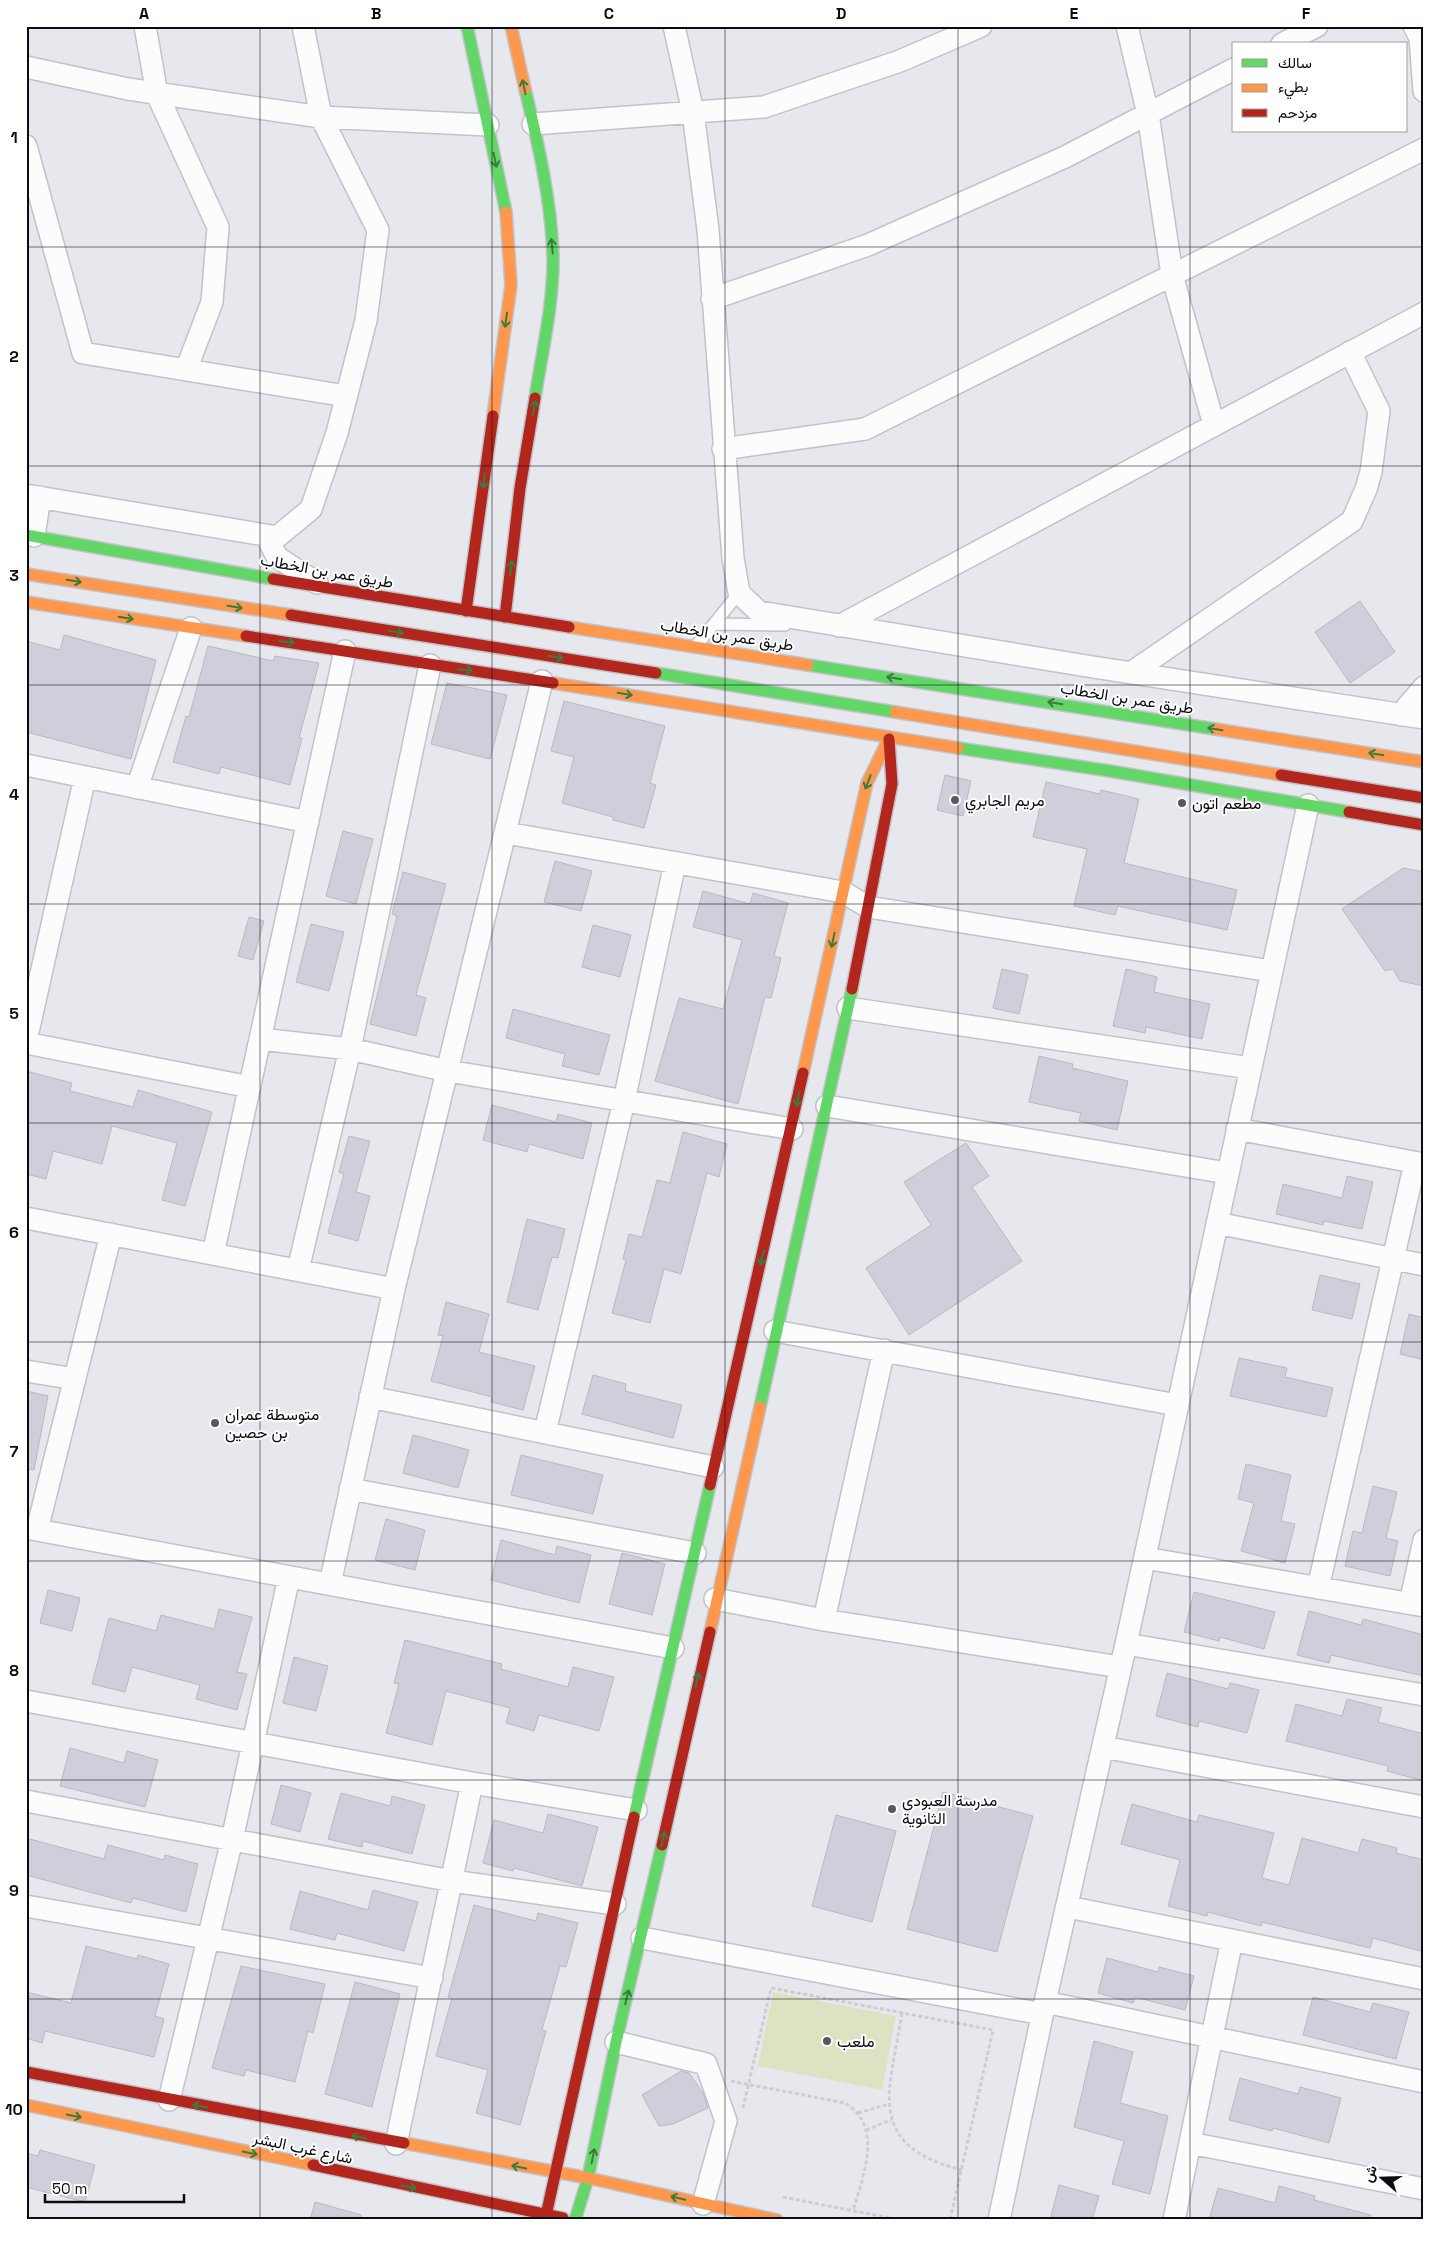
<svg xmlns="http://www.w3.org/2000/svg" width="1450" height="2246" viewBox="0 0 1450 2246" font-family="'Space Grotesk',Vazirmatn,sans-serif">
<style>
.green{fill:#dce3c3}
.building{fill:#cecfda;stroke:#b9babe}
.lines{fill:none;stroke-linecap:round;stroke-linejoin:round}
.lane-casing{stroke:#c2c3c8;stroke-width:14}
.street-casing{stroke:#c2c3c8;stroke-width:24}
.fast-casing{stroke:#c2c3c8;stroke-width:14}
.slow-casing{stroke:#c2c3c8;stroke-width:14}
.jam-casing{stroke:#c2c3c8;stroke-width:14}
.path{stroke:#cccecf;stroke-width:3;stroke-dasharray:4 2.5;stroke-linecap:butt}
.lane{stroke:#fbfcfc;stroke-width:11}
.street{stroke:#fbfcfc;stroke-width:21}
.fast{stroke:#63d668;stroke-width:11}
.slow{stroke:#ff974d;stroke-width:11}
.jam{stroke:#b3261e;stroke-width:11}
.oneway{stroke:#3b7b40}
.grid{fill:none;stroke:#0b0c0f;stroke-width:1;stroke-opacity:0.55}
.poi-dot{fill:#58595d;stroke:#fff;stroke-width:2}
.labels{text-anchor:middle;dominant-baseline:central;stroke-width:4;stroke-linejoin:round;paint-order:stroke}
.street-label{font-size:16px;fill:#0b0c0f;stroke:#fff}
.poi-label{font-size:16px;fill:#0b0c0f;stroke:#fff;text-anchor:start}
.neatline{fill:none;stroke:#0b0c0f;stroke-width:2}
.grid-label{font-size:16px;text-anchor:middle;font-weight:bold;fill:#0b0c0f}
</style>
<rect width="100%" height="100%" fill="#e6e8ee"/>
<!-- green -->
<path class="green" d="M773,1992L896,2016L882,2090L758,2066Z"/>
<!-- building -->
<path class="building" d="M1360,601L1395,652L1350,683L1315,632Z
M64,635L156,660L131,759L26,732V641L60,650Z
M208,646L273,661L275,656L319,663L299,738H302L290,785L221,767L219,774L173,762L186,716L189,717Z
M447,683L507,695L490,759L431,744Z
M564,701L665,726L650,783L656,785L644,828L613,820V817L562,803L574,757L551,751Z
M945,775L971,781L963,816L937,810Z
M1046,782L1100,794L1101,790L1139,799L1124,863L1237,890L1227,930L1118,906L1115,915L1074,906L1087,849L1033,837Z
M343,831L373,839L356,904L326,896Z
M555,861L592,871L581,911L544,902Z
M1403,868L1424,872V986L1400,981L1393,969L1385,971L1342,909Z
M403,872L446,884L416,995L426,998L416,1036L370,1024L397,916L392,914Z
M703,891L750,904L753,893L788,903L774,956L781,958L771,998L765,997L738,1104L655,1081L679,998L723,1009L742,940L693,927Z
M249,917L264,921L253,960L238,956Z
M311,924L344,932L329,991L296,982Z
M593,925L631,935L620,977L582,967Z
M1002,969L1028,975L1019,1014L993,1008Z
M1126,969L1157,977L1154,992L1210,1004L1202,1039L1146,1027L1145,1033L1113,1026Z
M513,1009L610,1035L599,1075L562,1066L565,1054L506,1038Z
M1039,1056L1073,1064L1072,1068L1128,1081L1117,1130L1079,1121L1081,1113L1029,1102Z
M26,1071L72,1083L70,1091L133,1107L138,1090L212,1112L185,1206L162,1200L177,1143L112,1126L102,1164L53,1151L46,1179L26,1174Z
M492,1105L556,1122L558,1114L592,1123L583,1159L529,1144L527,1152L483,1140Z
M683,1132L727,1144L719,1177L707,1173L681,1274L664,1269L650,1323L612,1313L626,1260L623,1259L629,1234L642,1237L657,1180L670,1183Z
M349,1136L370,1141L356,1192L370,1196L358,1241L328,1233L344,1174L339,1172Z
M966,1143L989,1176L972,1187L1022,1261L909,1335L866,1268L931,1225L904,1182Z
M1347,1176L1373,1182L1362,1229L1324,1221L1323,1225L1276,1214L1283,1184L1342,1198Z
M527,1219L565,1229L558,1258L552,1257L538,1310L507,1302Z
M1320,1275L1360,1284L1352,1319L1312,1310Z
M446,1302L489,1314L479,1352L535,1366L523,1410L491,1402L492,1397L431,1381L443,1336L438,1335Z
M1409,1314L1424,1318V1360L1400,1354Z
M1239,1358L1287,1368L1285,1377L1333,1388L1326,1417L1230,1396Z
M593,1375L626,1384L625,1391L682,1405L673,1438L582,1414Z
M26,1391L48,1396L34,1470L26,1469Z
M413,1435L469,1450L458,1488L403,1473Z
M521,1455L603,1475L593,1514L511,1495Z
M1246,1464L1291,1475L1281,1521L1295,1524L1285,1563L1241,1551L1254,1503L1238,1499Z
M1373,1486L1397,1492L1386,1538L1398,1541L1390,1576L1345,1566L1353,1531L1362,1533Z
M386,1519L425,1530L415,1570L375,1560Z
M501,1540L555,1555L557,1546L591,1555L579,1603L491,1580Z
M622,1553L665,1564L652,1615L609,1604Z
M48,1590L80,1598L72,1631L40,1623Z
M1194,1592L1275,1612L1264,1649L1220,1637L1219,1641L1184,1632Z
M219,1609L252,1617L237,1672L247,1674L237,1710L196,1699L200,1685L132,1667L125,1692L92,1684L109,1618L156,1631L161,1615L214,1629Z
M1309,1611L1361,1625L1363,1619L1424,1635V1676L1331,1655L1329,1663L1297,1655Z
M405,1640L502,1664L501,1669L568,1687L573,1667L614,1677L599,1731L539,1715L534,1731L506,1723L510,1708L446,1691L432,1745L386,1733L399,1684L394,1683Z
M294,1657L328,1666L316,1711L283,1703Z
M1167,1673L1228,1689L1230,1683L1259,1690L1247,1733L1199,1721L1198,1727L1156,1716Z
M1347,1699L1382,1708L1378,1722L1424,1734V1781L1387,1771L1388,1766L1286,1741L1296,1704L1342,1716Z
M70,1748L124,1763L127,1751L158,1760L145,1807L60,1786Z
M281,1785L311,1793L300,1832L271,1824Z
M943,1792L1033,1816L997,1952L907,1929Z
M341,1793L390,1806L392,1796L425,1805L412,1854L363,1841L362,1847L328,1839Z
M1132,1804L1197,1822L1199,1815L1274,1833L1262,1878L1289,1885L1302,1838L1358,1853L1362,1839L1397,1848L1396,1853L1424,1860V1952L1373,1938L1370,1948L1262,1922L1261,1926L1208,1912L1207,1916L1168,1906L1180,1860L1121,1844Z
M548,1814L598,1827L582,1886L514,1868L513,1871L483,1863L494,1820L543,1833Z
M836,1815L896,1831L872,1922L812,1906Z
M26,1838L104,1859L108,1845L164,1860L165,1855L198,1864L186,1912L133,1898L131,1903L26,1875Z
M373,1890L418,1902L404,1951L337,1933L335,1940L290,1929L300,1891L368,1910Z
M474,1905L536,1921L538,1913L578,1923L566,1967L560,1966L542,2030L546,2031L520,2125L476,2113L488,2070L436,2056L452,1998L448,1997Z
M86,1946L137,1959L138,1955L169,1964L155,2016L164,2019L154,2057L45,2031L42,2043L26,2038V1992L71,2003Z
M1107,1958L1158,1972L1159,1967L1194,1976L1185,2010L1135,1997L1133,2003L1098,1993Z
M241,1966L325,1984L313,2033L308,2031L295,2082L246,2070L244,2076L212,2068Z
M355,1982L400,1994L372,2107L325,2094Z
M1313,1997L1370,2012L1373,2003L1409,2012L1396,2059L1303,2035Z
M1094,2041L1133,2052L1120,2103L1168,2116L1150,2194L1112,2184L1124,2141L1074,2127Z
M681,2071L689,2073L703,2093L708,2108L673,2124L659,2126L642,2095Z
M1240,2078L1298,2094L1300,2087L1341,2098L1329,2143L1273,2128L1272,2131L1229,2120Z
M40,2150L95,2165L85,2202L26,2187V2153L38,2156Z
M1059,2185L1099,2196L1092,2220H1050Z
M1279,2186L1315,2196L1314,2200L1371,2215L1370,2220H1209L1218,2188L1275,2203Z
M315,2202L361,2215V2220H310Z"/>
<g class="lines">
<defs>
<path id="lane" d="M716,624L785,625
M696,646L739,593"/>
<path id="street" d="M145,26L157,94L218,227L212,302L186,370
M674,26L693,112L708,230L733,558L739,593L759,612L1093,667L1424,718
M1127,26L1148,114L1172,275L1214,425
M1414,26L1420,38L1424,91
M1282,44L1317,26
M26,67L128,89L321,117L488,125
M533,124L764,107L900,61L981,26
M26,146L83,353L346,396
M712,299L868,245L1065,157L1234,69
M723,449L865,429L1424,149
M26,495L277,537L311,509L337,433L366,320L378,230L321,117L303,26
M266,535L277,557L317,583
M34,536L40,497
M839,626L1424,313
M1131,673L1352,521L1366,489L1371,472L1379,411L1350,352
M1400,715L1424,687
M26,765L308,822
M137,788L191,628
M506,833L843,892L868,907L1271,971
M848,1008L1250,1068
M260,1039L350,1049L448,1071L792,1129
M26,1041L85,777
M26,1043L250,1087
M827,1106L1227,1173
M1237,1129L1424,1164
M26,1218L394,1289
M1217,1223L1424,1265
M213,1254L345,651
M298,1270L350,1049L430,665
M775,1331L1177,1405
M26,1371L75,1379
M370,1397L713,1467
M545,1432L624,1101L675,863
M350,1489L695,1553
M26,1528L673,1648
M37,1530L111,1234
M1145,1558L1424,1606
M330,1584L394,1289L542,681
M1318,1588L1415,1163
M715,1599L824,1620L1120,1667
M1410,1603L1424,1540
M824,1620L884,1350
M1126,1644L1424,1695
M26,1701L472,1783L636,1810
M1103,1747L1424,1807
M26,1801L452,1881L615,1904
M26,1906L432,1978
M1068,1907L1424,1979
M642,1938L1042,2014
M1045,2002L1126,1644L1308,805
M616,2042L706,2064L726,2121L703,2204
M169,2100L232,1840L289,1577
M1190,2143L1424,2189
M396,2144L472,1783
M999,2220L1045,2002L1424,2082
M1174,2220L1232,1940"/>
<path id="fast" d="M467,26L506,212
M525,89C538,143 551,199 553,255C554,302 542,352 535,398
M26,535L273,579
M808,665L1215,729
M656,673L895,712
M958,748L1110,771L1349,812
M760,1407L852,989
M634,1817L710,1485
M575,2220L588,2178L616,2042L662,1845"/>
<path id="slow" d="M511,26L525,89
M493,416L511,285L506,212
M26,574L291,615
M26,602L246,636
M569,627L808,665
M553,683L958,748
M895,712L1281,775
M1215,729L1424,762
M803,1073L867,783L889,738
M710,1632L760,1407
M26,2105L313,2165
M404,2143L588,2178L777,2220"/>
<path id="jam" d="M273,579L569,627
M466,611L493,416
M291,615L656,673
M505,617L520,488L535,398
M246,636L553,683
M1281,775L1424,798
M1349,812L1424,825
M852,989L892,784L889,739
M710,1485L803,1073
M662,1845L710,1632
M26,2072L404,2143
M313,2165L563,2218
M545,2220L634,1817"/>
</defs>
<!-- lane casing -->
<use href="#lane" class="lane-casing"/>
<!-- street casing -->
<use href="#street" class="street-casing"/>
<!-- fast casing -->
<use href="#fast" class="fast-casing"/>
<!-- slow casing -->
<use href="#slow" class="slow-casing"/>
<!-- jam casing -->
<use href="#jam" class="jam-casing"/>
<!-- path -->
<path class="path" d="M902,2013C890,2090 863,2145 962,2170
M731,2081L845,2103C884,2126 863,2176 853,2211
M743,2108L771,1988L993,2030L950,2220
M858,2113L889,2104
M866,2130L891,2120
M783,2197L900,2220"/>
<!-- lane -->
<use href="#lane" class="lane"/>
<!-- street -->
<use href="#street" class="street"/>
<!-- fast -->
<use href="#fast" class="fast"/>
<!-- slow -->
<use href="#slow" class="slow"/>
<!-- jam -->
<use href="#jam" class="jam"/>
</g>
<!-- one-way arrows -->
<defs><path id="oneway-shaft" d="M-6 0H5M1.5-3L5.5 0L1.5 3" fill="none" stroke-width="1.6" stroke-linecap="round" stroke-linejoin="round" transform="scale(1.25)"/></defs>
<g class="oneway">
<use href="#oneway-shaft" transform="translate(524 87) rotate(-102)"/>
<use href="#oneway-shaft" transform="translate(495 160) rotate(78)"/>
<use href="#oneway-shaft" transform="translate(552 246) rotate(-96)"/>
<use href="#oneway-shaft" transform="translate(506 320) rotate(98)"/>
<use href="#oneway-shaft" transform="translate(534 408) rotate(-80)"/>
<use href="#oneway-shaft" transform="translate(484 481) rotate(98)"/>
<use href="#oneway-shaft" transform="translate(511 568) rotate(-83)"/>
<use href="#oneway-shaft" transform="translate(74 581) rotate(9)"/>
<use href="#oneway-shaft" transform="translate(235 607) rotate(9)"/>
<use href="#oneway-shaft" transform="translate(126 618) rotate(9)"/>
<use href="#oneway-shaft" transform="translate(396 632) rotate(9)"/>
<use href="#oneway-shaft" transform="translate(287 642) rotate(8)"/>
<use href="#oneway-shaft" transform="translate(556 657) rotate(9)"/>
<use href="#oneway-shaft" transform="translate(465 670) rotate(8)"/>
<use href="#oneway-shaft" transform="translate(894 678) rotate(-171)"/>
<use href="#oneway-shaft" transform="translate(625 694) rotate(9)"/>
<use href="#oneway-shaft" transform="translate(1055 703) rotate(-171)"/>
<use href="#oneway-shaft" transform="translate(1215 729) rotate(-171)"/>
<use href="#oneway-shaft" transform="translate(1376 754) rotate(-171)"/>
<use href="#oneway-shaft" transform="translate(868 782) rotate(111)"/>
<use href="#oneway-shaft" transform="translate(833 940) rotate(102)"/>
<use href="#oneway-shaft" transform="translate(798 1099) rotate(102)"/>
<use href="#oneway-shaft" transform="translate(762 1258) rotate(103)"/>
<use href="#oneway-shaft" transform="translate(697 1680) rotate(-78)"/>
<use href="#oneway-shaft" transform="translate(663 1839) rotate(-78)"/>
<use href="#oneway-shaft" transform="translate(627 1997) rotate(-76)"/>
<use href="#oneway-shaft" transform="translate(200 2106) rotate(-169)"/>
<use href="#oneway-shaft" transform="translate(74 2116) rotate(12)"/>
<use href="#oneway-shaft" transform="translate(359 2137) rotate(-169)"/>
<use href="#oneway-shaft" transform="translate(250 2153) rotate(12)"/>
<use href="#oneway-shaft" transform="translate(593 2156) rotate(-79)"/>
<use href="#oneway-shaft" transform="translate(519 2167) rotate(-169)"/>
<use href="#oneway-shaft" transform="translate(409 2187) rotate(12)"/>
<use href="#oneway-shaft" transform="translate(678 2198) rotate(-167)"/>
</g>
<!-- grid -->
<path class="grid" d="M260,26V2220M492,26V2220M725,26V2220M958,26V2220M1190,26V2220M26,247H1424M26,466H1424M26,685H1424M26,904H1424M26,1123H1424M26,1342H1424M26,1561H1424M26,1780H1424M26,1999H1424"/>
<!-- markers -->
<g class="poi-dot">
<circle cx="955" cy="800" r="5"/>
<circle cx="1182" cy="803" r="5"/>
<circle cx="215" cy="1423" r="5"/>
<circle cx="892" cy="1809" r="5"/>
<circle cx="827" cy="2041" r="5"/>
</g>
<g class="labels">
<!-- street labels -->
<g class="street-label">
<text transform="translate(327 571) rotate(10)">طريق عمر بن الخطاب</text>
<text transform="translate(727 635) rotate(9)">طريق عمر بن الخطاب</text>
<text transform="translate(1127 698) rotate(9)">طريق عمر بن الخطاب</text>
<text transform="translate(303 2148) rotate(12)">شارع غرب البشر</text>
</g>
<!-- poi labels -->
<g class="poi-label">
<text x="965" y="800">مريم الجابري</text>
<text x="1192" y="803">مطعم اتون</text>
<text x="225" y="1414">متوسطة عمران<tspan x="225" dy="18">بن حصين</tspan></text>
<text x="902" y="1800">مدرسة العبودي<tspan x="902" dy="18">الثانوية</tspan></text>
<text x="837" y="2041">ملعب</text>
</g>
</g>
<!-- border -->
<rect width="1450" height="2246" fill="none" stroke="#ffffff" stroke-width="55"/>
<!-- legend -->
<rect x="1232" y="42" width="175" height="90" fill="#ffffff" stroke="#9d9e9f"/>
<rect x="1242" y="59" width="25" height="8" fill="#63d668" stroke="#9d9e9f"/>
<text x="1278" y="68" font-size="15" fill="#0b0c0f">سالك</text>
<rect x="1242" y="84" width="25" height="8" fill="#ff974d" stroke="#9d9e9f"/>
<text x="1278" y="92" font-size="15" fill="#0b0c0f">بطيء</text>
<rect x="1242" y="109" width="25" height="8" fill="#b3261e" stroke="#9d9e9f"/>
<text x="1278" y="118" font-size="15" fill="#0b0c0f">مزدحم</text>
<!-- north arrow -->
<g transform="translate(1382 2178) rotate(290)" stroke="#ffffff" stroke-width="4" paint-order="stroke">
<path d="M0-4L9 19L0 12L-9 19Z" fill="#0b0c0f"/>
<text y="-8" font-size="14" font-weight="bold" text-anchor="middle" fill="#0b0c0f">ش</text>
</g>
<!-- scale -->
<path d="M45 2194v8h139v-8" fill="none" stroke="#0b0c0f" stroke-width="2.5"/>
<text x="52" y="2194" font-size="15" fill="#0b0c0f" stroke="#ffffff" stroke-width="4" paint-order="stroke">50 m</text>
<rect x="28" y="28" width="1394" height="2190" class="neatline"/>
<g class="grid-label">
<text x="144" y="19">A</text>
<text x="376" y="19">B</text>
<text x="609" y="19">C</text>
<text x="841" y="19">D</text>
<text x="1074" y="19">E</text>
<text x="1306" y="19">F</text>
<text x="14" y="143">1</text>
<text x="14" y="362">2</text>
<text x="14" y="581">3</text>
<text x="14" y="800">4</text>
<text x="14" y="1019">5</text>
<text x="14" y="1238">6</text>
<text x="14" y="1457">7</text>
<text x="14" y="1676">8</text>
<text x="14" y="1896">9</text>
<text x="14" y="2115">10</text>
</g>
</svg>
